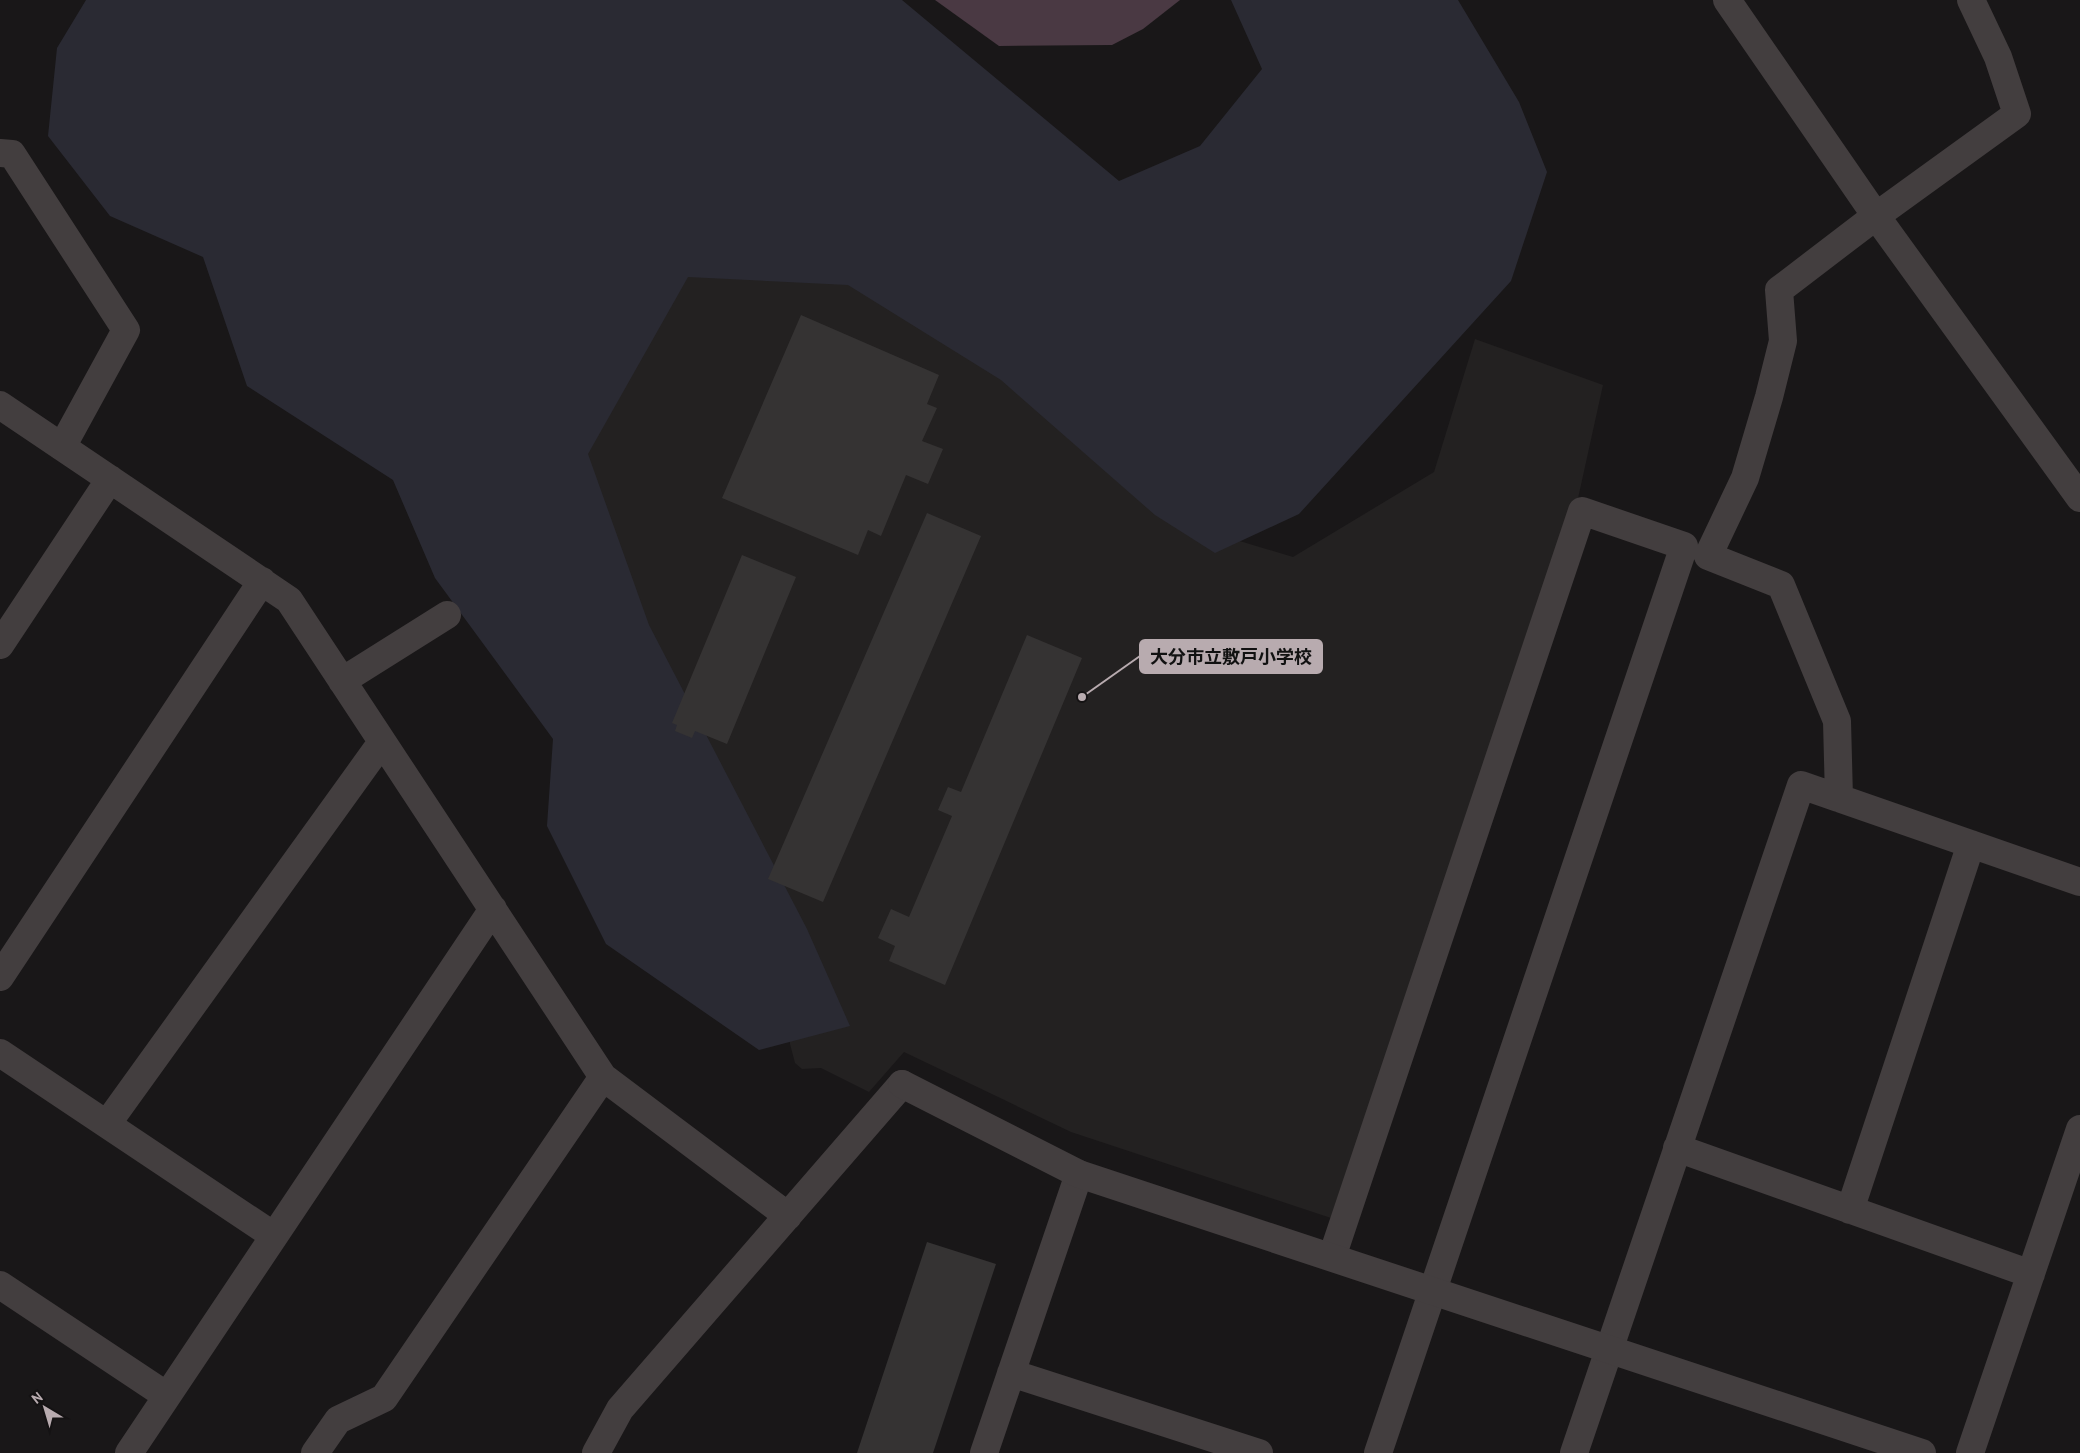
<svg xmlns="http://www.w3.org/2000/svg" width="2080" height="1453" viewBox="0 0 2080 1453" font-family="'PT Sans','Noto Sans JP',sans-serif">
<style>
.built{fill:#232121}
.green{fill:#2a2a33}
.water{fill:#4a3943}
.building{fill:#353333}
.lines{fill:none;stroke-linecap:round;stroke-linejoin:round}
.minor{stroke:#433e3f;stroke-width:28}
.tertiary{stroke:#433e3f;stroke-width:28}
.leader{fill:none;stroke:#b8abaf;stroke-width:2}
.callout-dot{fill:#b8abaf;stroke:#141213;stroke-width:2}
.callout{fill:#b8abaf;stroke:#b8abaf;stroke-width:2}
.callout-label{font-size:18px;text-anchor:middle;font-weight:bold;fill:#111}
</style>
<rect width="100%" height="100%" fill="#191718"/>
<!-- built -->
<path class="built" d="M835,244L1193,527L1293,557L1434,472L1475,339L1603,385L1577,503L1334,1219L1071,1132L904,1052L869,1092L821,1068L802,1069L795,1063L790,1044L789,985L732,855L571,436L657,282Z"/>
<!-- green -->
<path class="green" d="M86,0H902L1119,181L1200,146L1262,69L1231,0H1458L1519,102L1547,172L1511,281L1299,514L1215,553L1155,515L1001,380L848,285L688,277L588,454L649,625L807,929L850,1026L759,1050L606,944L547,826L553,739L435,578L393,480L247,386L203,257L110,216L48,136L57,48Z"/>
<!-- water -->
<path class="water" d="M935,0H1180L1143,29L1112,45L999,46Z"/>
<!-- building -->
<path class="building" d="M801,315L939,375L927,404L937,408L922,441L943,449L928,484L906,475L881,536L868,530L858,555L722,498Z
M927,513L981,536L823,902L768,879Z
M742,555L796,577L727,744L695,731L692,738L675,731L677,725L672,723Z
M1027,635L1082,658L945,985L889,961L895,946L878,938L891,909L909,917L952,816L938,810L948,787L961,792Z
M927,1242L996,1264L933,1453H857Z"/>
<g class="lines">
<!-- minor -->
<path class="minor" d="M1727,0L1876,216L2080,498
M0,153L12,154L126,330L62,447
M0,405L289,600L603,1077L788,1216
M0,645L110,479
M342,681L447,615
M1839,798L1837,721L1781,585L1708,556L1745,478L1769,397L1783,341L1779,290L1876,216L2017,114L1998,57L1971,0
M0,977L262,581
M0,1053L274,1236
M107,1124L382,742
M1677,1148L2031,1274
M1850,1210L1971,844
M1332,1257L1582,511L1684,546L1378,1453
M0,1285L167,1396
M1011,1373L1259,1453
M129,1453L493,909
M315,1453L338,1420L384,1398L603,1077
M596,1453L620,1409L902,1084
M984,1453L1079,1174
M1574,1453L1801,785L2080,882
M1970,1453L2080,1129"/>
<!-- tertiary -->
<path class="tertiary" d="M902,1084L1079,1174L1922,1453"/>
</g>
<!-- callouts -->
<path class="leader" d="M1082 697L1140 656"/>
<circle class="callout-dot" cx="1082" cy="697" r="5"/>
<rect class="callout" x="1140" y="640" width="182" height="33" rx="5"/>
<g class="callout-label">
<text x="1231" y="663">大分市立敷戸小学校</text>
</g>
<!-- north arrow -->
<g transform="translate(45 1408) rotate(322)" stroke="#141213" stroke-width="4" paint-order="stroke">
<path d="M0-4L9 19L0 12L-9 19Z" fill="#b8abaf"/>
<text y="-8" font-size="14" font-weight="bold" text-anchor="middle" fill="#b8abaf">N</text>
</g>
</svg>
